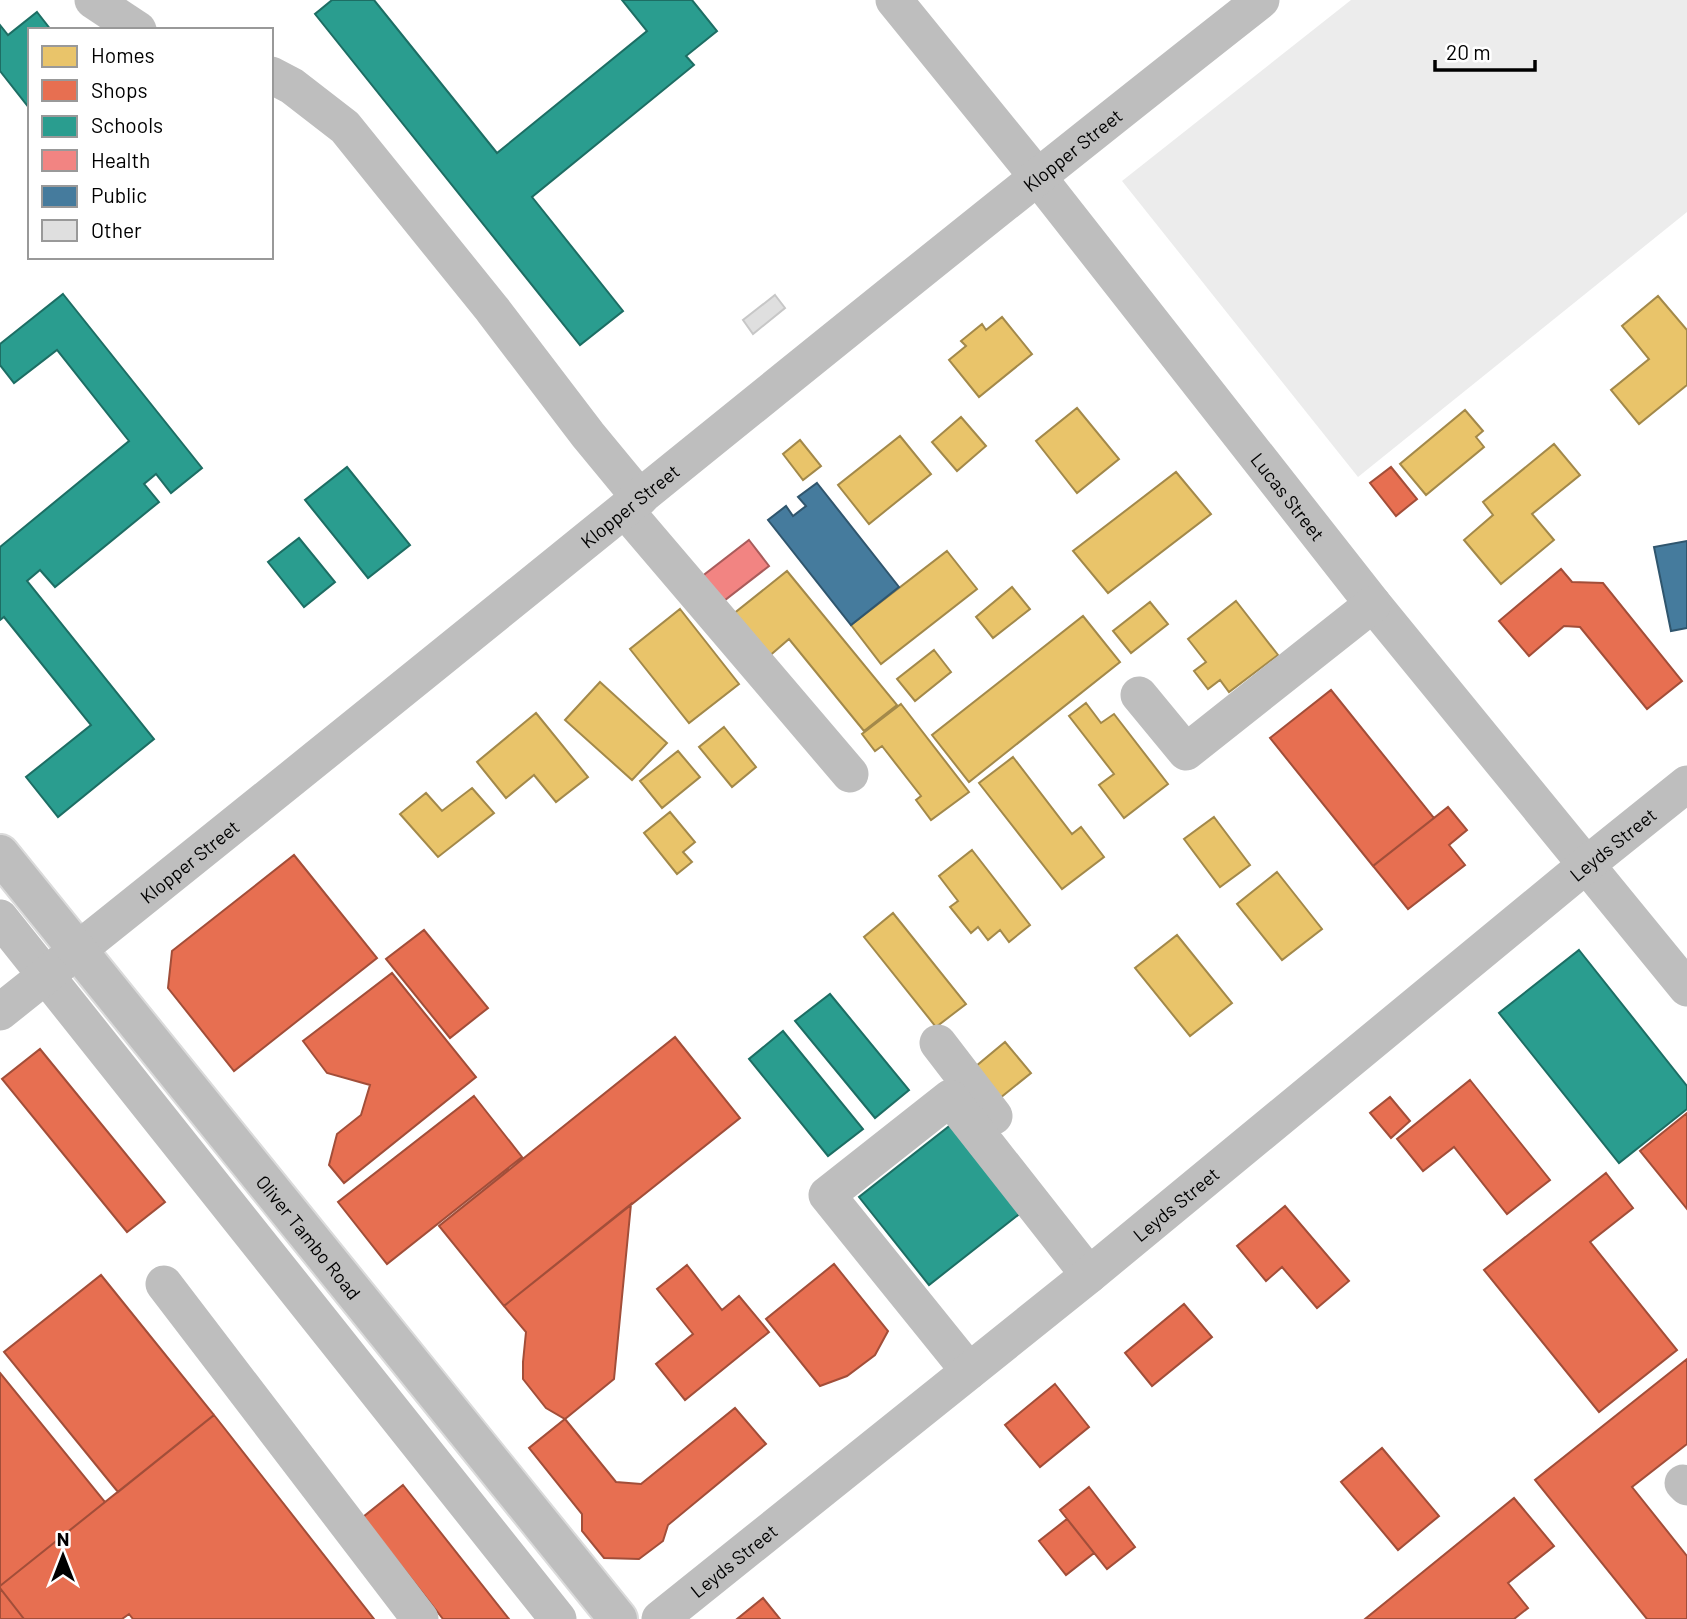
<svg xmlns="http://www.w3.org/2000/svg" width="1687" height="1619" viewBox="0 0 1687 1619" font-family="Barlow,sans-serif">
<style>
.green{fill:#ececec}
.homes{fill:#e9c46a;stroke:#a3894a;stroke-width:2}
.shops{fill:#e76f51;stroke:#a24e39;stroke-width:2}
.schools{fill:#2a9d8f;stroke:#1d6e64;stroke-width:2}
.health{fill:#f28482;stroke:#a95c5b;stroke-width:2}
.public{fill:#457b9d;stroke:#30566e;stroke-width:2}
.building{fill:#dfdfdf;stroke:#c7c7c7;stroke-width:2}
.lines{fill:none;stroke-linecap:round;stroke-linejoin:round}
.major-casing{stroke:#dbdbdb;stroke-width:42}
.minor{stroke:#bebebe;stroke-width:37}
.major{stroke:#bebebe;stroke-width:38}
.labels{text-anchor:middle;dominant-baseline:central;stroke-width:7;stroke-linejoin:round;paint-order:stroke}
.street-label{font-size:19px;fill:#000;stroke:#fff}
</style>
<rect width="100%" height="100%" fill="#fff"/>
<!-- green -->
<path class="green" d="M1351,0H1687V212L1358,477L1122,181Z"/>
<!-- homes -->
<path class="homes" d="M1658,296L1687,330V385L1639,424L1611,390L1649,359L1622,326Z
M1002,317L1032,354L979,397L949,360L966,346L961,341L982,324L986,330Z
M1077,408L1119,459L1077,493L1036,441Z
M1465,410L1483,431L1476,437L1484,447L1426,495L1400,464Z
M961,417L986,446L957,471L932,442Z
M900,436L931,474L869,524L838,485Z
M800,440L821,466L803,480L783,454Z
M1554,444L1580,475L1532,514L1554,540L1501,584L1464,540L1493,515L1483,502Z
M1176,472L1211,514L1108,593L1073,551Z
M947,551L977,589L881,664L851,625Z
M787,571L897,705L864,731L789,639L767,658L732,615Z
M1012,587L1030,609L993,638L976,617Z
M1236,601L1278,655L1229,692L1220,680L1208,689L1194,671L1206,662L1188,639Z
M1150,602L1168,624L1131,653L1113,631Z
M680,609L739,684L689,723L630,649Z
M1083,616L1120,662L969,782L932,735Z
M934,650L951,672L915,701L897,679Z
M600,682L667,743L632,780L565,720Z
M1086,703L1101,723L1114,714L1168,784L1124,818L1099,785L1114,774L1069,716Z
M901,704L969,792L931,820L916,800L921,796L882,746L875,751L862,734Z
M536,713L588,777L556,802L534,775L506,798L477,762Z
M724,727L756,767L732,787L699,747Z
M678,751L700,777L662,808L640,781Z
M1013,757L1072,834L1081,827L1104,857L1062,889L979,783Z
M472,788L494,813L438,857L400,814L426,793L442,811Z
M670,812L695,842L683,852L692,862L677,874L644,833Z
M1214,817L1250,865L1220,887L1184,839Z
M972,850L1030,925L1009,942L1000,930L988,940L978,927L971,933L950,907L958,901L939,876Z
M1277,872L1322,929L1282,960L1237,904Z
M893,913L966,1004L936,1027L864,937Z
M1177,935L1232,1003L1190,1036L1135,968Z
M1005,1042L1031,1073L1000,1098L975,1067Z"/>
<!-- shops -->
<path class="shops" d="M1391,467L1417,499L1396,516L1370,483Z
M1561,569L1572,582L1603,583L1682,681L1647,709L1580,627L1564,626L1529,656L1499,621Z
M1331,690L1434,818L1373,866L1270,738Z
M1448,807L1467,830L1449,845L1465,865L1408,909L1373,866Z
M294,855L377,958L234,1071L168,988L172,951Z
M424,930L488,1008L450,1038L386,959Z
M392,973L476,1077L344,1183L329,1165L337,1134L361,1115L370,1085L327,1073L303,1041Z
M675,1037L740,1118L504,1306L439,1226Z
M40,1049L165,1202L127,1232L2,1079Z
M1470,1080L1550,1180L1507,1214L1454,1147L1423,1171L1397,1139Z
M474,1096L522,1157L387,1264L338,1202Z
M1390,1097L1410,1121L1391,1138L1370,1113Z
M1687,1113V1209L1640,1151Z
M1606,1173L1633,1208L1590,1242L1677,1350L1599,1412L1484,1270Z
M631,1204L614,1379L565,1419L546,1408L523,1379V1362L526,1332L504,1306Z
M1285,1206L1349,1281L1317,1308L1282,1267L1266,1281L1237,1246Z
M834,1264L888,1331L875,1355L847,1376L820,1386L766,1319Z
M687,1265L722,1310L739,1296L769,1332L685,1400L656,1364L693,1334L657,1289Z
M101,1275L214,1415L118,1492L4,1352Z
M1184,1304L1212,1337L1152,1386L1125,1353Z
M1687,1359V1444L1632,1487L1687,1556V1619H1647L1535,1480Z
M0,1373L105,1502L0,1586Z
M1055,1384L1089,1427L1040,1467L1005,1425Z
M735,1408L766,1444L668,1525L663,1541L639,1559L604,1558L582,1531V1514L529,1448L565,1419L616,1482L641,1484Z
M214,1415L374,1619H133L129,1614L122,1619H24L0,1588V1586Z
M1382,1448L1439,1516L1398,1550L1341,1482Z
M403,1485L509,1619H443L363,1517Z
M1089,1487L1135,1547L1107,1569L1060,1510Z
M1514,1498L1554,1546L1508,1583L1528,1608L1514,1619H1365Z
M1067,1519L1094,1553L1066,1575L1039,1541Z
M0,1588L24,1619H0Z
M763,1598L780,1619H737Z"/>
<!-- schools -->
<path class="schools" d="M332,0H374L497,153L647,31L622,0H692L717,31L686,56L694,65L532,197L623,311L580,345L315,14Z
M37,12L51,30H30V109L0,71V25L8,35Z
M63,294L202,468L171,493L156,474L144,484L159,502L55,587L40,570L27,581L154,739L58,817L26,777L91,725L4,617L0,620V547L129,441L57,350L14,383L0,365V344Z
M347,467L410,545L368,578L305,500Z
M299,538L335,582L304,607L268,562Z
M1579,950L1687,1086V1109L1619,1163L1499,1013Z
M830,994L909,1090L875,1118L795,1021Z
M783,1031L863,1129L828,1156L749,1059Z
M957,1120L1027,1208L929,1285L859,1197Z"/>
<!-- health -->
<path class="health" d="M749,540L769,566L716,607L696,581Z"/>
<!-- public -->
<path class="public" d="M817,483L899,587L851,625L768,520L786,506L793,516L806,506L798,497Z
M1687,541V628L1671,631L1654,547Z"/>
<!-- building -->
<path class="building" d="M775,295L785,308L753,334L743,320Z"/>
<g class="lines">
<defs>
<g id="major">
<path id="s4" d="M0,854L618,1619"/>
</g>
</defs>
<!-- major casing -->
<use href="#major" class="major-casing"/>
<!-- minor -->
<g class="minor">
<path d="M93,0L138,30"/>
<path id="s1" d="M894,0L1037,176L1373,604L1687,988"/>
<path d="M271,75L292,86L345,127L492,309L588,435L640,498"/>
<path d="M625,510L850,774"/>
<path d="M1139,695L1186,752L1373,604"/>
<path d="M0,918L558,1619"/>
<path id="s2" d="M0,1012C422,677 837,333 1261,0"/>
<path d="M938,1043L994,1116"/>
<path d="M164,1284L420,1619"/>
<path d="M969,1371L827,1195L950,1098L1089,1275"/>
<path d="M1683,1483L1687,1487"/>
<path id="s3" d="M660,1619L1089,1275L1586,865L1687,784"/>
</g>
<!-- major -->
<use href="#major" class="major"/>
</g>
<g class="labels">
<!-- street labels -->
<g class="street-label">
<text stroke="none"><textPath href="#s2" startOffset="1376">Klopper Street</textPath></text>
<text stroke="none"><textPath href="#s1" startOffset="634">Lucas Street</textPath></text>
<text stroke="none"><textPath href="#s2" startOffset="808">Klopper Street</textPath></text>
<text stroke="none"><textPath href="#s3" startOffset="1228">Leyds Street</textPath></text>
<text stroke="none"><textPath href="#s2" startOffset="242">Klopper Street</textPath></text>
<text stroke="none"><textPath href="#s3" startOffset="662">Leyds Street</textPath></text>
<text stroke="none"><textPath href="#s4" startOffset="492">Oliver Tambo Road</textPath></text>
<text stroke="none"><textPath href="#s3" startOffset="94">Leyds Street</textPath></text>
</g>
</g>
<!-- legend -->
<rect x="28" y="28" width="245" height="231" fill="#ffffff" stroke="#999999" stroke-width="2"/>
<rect x="42" y="46" width="35" height="21" fill="#e9c46a" stroke="#999999" stroke-width="2"/>
<text x="91" y="63" font-size="21" fill="#000000">Homes</text>
<rect x="42" y="80" width="35" height="21" fill="#e76f51" stroke="#999999" stroke-width="2"/>
<text x="91" y="98" font-size="21" fill="#000000">Shops</text>
<rect x="42" y="116" width="35" height="21" fill="#2a9d8f" stroke="#999999" stroke-width="2"/>
<text x="91" y="133" font-size="21" fill="#000000">Schools</text>
<rect x="42" y="150" width="35" height="21" fill="#f28482" stroke="#999999" stroke-width="2"/>
<text x="91" y="168" font-size="21" fill="#000000">Health</text>
<rect x="42" y="186" width="35" height="21" fill="#457b9d" stroke="#999999" stroke-width="2"/>
<text x="91" y="203" font-size="21" fill="#000000">Public</text>
<rect x="42" y="220" width="35" height="21" fill="#dfdfdf" stroke="#999999" stroke-width="2"/>
<text x="91" y="238" font-size="21" fill="#000000">Other</text>
<!-- north arrow -->
<g transform="translate(63 1556)" stroke="#ffffff" stroke-width="5" paint-order="stroke">
<path d="M0-5L12 26L0 18L-12 26Z" fill="#000000"/>
<text y="-10" font-size="19" font-weight="bold" text-anchor="middle" fill="#000000">N</text>
</g>
<!-- scale -->
<path d="M1435 60v10h100v-10" fill="none" stroke="#000000" stroke-width="3.5"/>
<text x="1446" y="60" font-size="21" fill="#000000" stroke="#ffffff" stroke-width="5" paint-order="stroke">20 m</text>
</svg>
